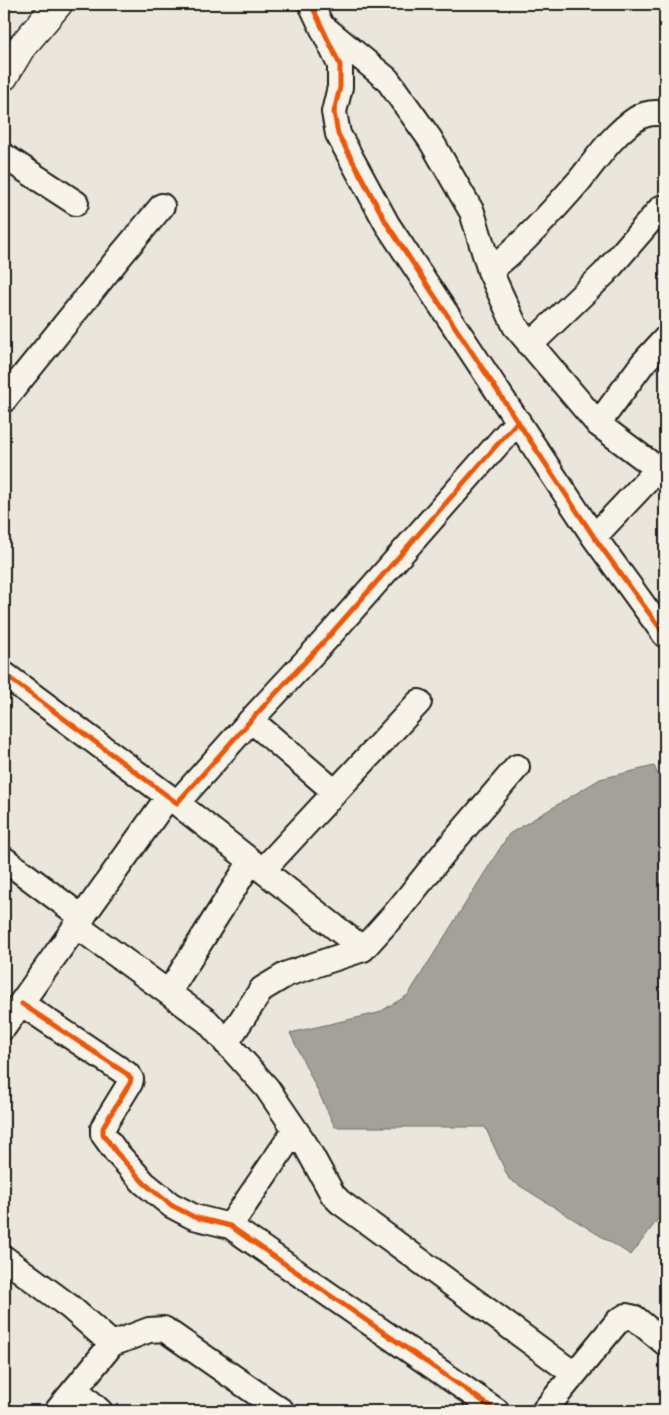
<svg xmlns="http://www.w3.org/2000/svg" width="669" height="1415" viewBox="0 0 669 1415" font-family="Pangolin,sans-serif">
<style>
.water{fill:#a3a19a;stroke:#6d6c68}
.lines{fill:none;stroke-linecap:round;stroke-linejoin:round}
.street-casing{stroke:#1c1c1c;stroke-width:28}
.secondary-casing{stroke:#1c1c1c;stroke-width:31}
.street{stroke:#f7f3e8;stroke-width:24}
.secondary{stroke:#f7f3e8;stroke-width:28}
.cycleway-casing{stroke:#f7f3e8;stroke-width:8}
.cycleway{stroke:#e8590c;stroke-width:5}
</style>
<rect width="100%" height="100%" fill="#eae6dc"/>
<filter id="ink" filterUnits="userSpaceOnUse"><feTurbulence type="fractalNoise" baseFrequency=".02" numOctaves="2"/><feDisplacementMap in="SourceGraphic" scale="10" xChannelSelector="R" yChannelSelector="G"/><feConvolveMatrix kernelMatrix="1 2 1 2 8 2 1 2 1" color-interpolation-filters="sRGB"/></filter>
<g filter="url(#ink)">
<!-- water -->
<path class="water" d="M654,766L665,790V1210L631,1255L509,1179L485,1127H335L290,1033L378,1013L408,995L509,834L600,779Z"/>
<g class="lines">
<defs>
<path id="street" d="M311,4L340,65V87L334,112L338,134L387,224L594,537L665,635
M326,29L387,79L430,139L472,212L490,271L515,326L598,424L650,463L665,472
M4,156L76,203
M490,271C524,243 550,214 579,181C596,160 613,134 636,119C645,113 655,112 665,114
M530,345L605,273L661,208
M4,400L121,255L162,206
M598,424L643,363L665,339
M594,537L659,468
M4,674L177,803L251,720L330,635L518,421
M251,720L335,792
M177,803L363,949
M4,859L83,918
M263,870L419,702
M77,926L207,1021L267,1088L305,1144L333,1195L340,1202L574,1374
M169,992L251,861
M22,1004L127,1074L131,1079L130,1083L106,1122L103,1128V1134L116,1152L144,1183L171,1205L194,1217L230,1226L497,1411
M4,1027L168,797
M226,1043L262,989L287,974L363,949L399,909L447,849L517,767
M230,1226L295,1130
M4,1258L70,1307L112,1344L149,1330L164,1329L282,1411
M76,1389L100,1411
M57,1411L112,1344
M544,1411L618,1321L626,1316L635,1318L665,1343"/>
<path id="secondary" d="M4,76L20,49L58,4"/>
</defs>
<!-- street casing -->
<use href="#street" class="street-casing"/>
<!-- secondary casing -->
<use href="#secondary" class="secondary-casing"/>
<!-- street -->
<use href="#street" class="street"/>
<!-- secondary -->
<use href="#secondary" class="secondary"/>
<defs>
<path id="cycleway" d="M311,4L340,65V87L334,112L338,134L387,224L594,537L665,635
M4,674L177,803L251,720L330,635L518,421
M22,1004L127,1074L131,1079L130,1083L106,1122L103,1128V1134L116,1152L144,1183L171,1205L194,1217L230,1226L497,1411"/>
</defs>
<!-- cycleway casing -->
<use href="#cycleway" class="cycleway-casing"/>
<!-- cycleway -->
<use href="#cycleway" class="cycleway"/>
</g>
</g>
<!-- margin -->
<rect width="669" height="1415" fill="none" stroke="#f7f3e8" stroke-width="20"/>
<rect x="10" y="10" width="649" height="1395" fill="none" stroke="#1c1c1c" stroke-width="2" filter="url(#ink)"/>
</svg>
